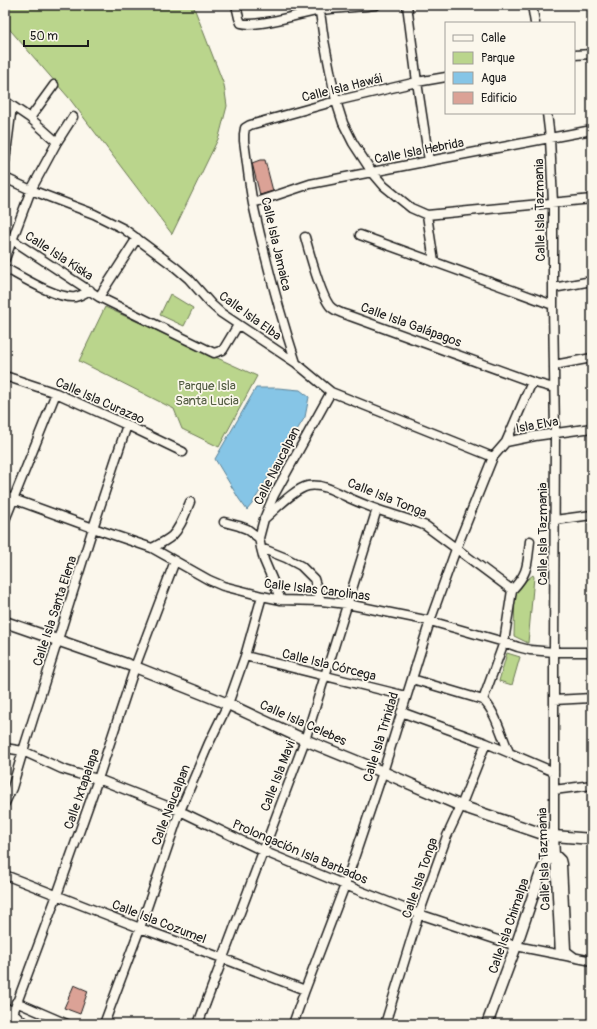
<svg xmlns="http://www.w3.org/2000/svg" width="597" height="1029" viewBox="0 0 597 1029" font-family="Pangolin,sans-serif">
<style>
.green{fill:#bad58c;stroke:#6b7854}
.water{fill:#86c5e6;stroke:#5c8195}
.building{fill:#dba296;stroke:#1c1c1c}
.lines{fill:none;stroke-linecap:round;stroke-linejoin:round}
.minor-casing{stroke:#1c1c1c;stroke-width:11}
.tertiary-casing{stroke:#1c1c1c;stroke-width:13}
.minor{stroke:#fbf7ec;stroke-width:8}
.tertiary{stroke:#fbf7ec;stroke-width:10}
.labels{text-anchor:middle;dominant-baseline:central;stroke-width:3.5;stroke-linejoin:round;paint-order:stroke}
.street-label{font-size:13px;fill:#1c1c1c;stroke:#fbf7ec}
.park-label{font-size:13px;fill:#535d43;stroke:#fbf7ec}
</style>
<rect width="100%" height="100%" fill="#fbf7ec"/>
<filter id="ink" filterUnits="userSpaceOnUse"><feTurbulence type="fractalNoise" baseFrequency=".025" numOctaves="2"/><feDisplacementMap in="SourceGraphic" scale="8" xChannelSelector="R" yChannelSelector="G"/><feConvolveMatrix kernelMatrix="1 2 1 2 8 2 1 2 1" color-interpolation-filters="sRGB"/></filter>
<g filter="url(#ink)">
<!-- green -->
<path class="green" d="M5,5H193L224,85L227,106L219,137L172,234L69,98L5,24Z
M170,294L193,308L184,326L160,315Z
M105,307L257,376L219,447L182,429L174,409L79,361Z
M533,575L534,577L528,643L514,636L515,589Z
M507,653L520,657L512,685L499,681Z"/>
<!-- water -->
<path class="water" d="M256,388H278L300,390L309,397L305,417L252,504L247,510L239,499L215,459Z"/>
<!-- building -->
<path class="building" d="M260,160H265L273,191L260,195L252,163Z
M74,985L88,991L80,1014L64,1008Z"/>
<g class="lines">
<defs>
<path id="minor" d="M236,5L239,18L241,23C257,28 302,13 321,10C339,8 358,7 376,5
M319,5L324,40L336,101L343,123L353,143L372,172L384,186L411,208L427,215L434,262
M407,5L417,82L429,161
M532,5L535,23
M574,55L592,54
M5,101L30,118L57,142
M547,113L550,138L553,203V305L555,433L554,652V836L560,955
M30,118L54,85
M5,161L12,106
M5,178L31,190L94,214L124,229L175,267L189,279L211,304L221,313L296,363L331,392L493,457
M253,203L310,184L429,161L592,130
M427,215L592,199
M5,235L99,297L214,353L223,350L238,325
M360,235L553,305
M305,237C309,251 322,301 332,308C337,312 344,314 350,316L532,382L554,388
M5,259L31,190L57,142L73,117
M5,268C22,277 56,299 75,297C81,296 85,293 90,290
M553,288L592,281
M99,297L137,238
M296,363C279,311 265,258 253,204C249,183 247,162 244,141V134L245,128L250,125L336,101L417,82L446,77
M554,365L592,358
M5,376L56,393L127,425L183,452
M506,442L532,382
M5,496L93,528L152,548L209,580L223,586L262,596L281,600L321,601L347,604L430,621L504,642L518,647L530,650L554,652H592
M264,519C275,510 294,489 308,486C322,484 333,490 345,496C355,501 366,505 376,509C393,515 410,519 426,526L512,590
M5,520L56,393
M555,520L592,515
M224,522L239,526L247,529L259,538
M152,548C158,545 166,541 172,536C181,527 185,514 190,502
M261,548L286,558L301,566L314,579L321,601
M512,590C529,572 527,565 530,541
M281,600L264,560L261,548L259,538L264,519L274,495L331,392
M245,656L406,696
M412,679L483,700C495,710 502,737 509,752
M483,700L504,642L512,590
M554,700L592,698
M401,712L486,743L554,772
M5,748L23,751L62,769L78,774L98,779L180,811L263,851L345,885L419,914L516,946L592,961
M554,790L592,785
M5,803L12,788L23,751L93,528L127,425
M555,854L561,860L562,864L566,949V951L574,957
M5,875L140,928L222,958L305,990
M16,1002L67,1024
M9,1024L57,895L98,779L135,667L175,561
M104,1024L140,928L180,811L209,743L228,704L245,656L262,596
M198,1024L305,740L377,509
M293,1024L305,990L345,885L383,772L430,621L456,549L493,457L506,442L535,436L592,428
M385,1024L419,914L447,836L461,806L486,743"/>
<path id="tertiary" d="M5,622L135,667L228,704L305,740L383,772L461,806L540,833L554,836L592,839
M5,1008L12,1013L24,1024
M487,1024L516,946L539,878L543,868L548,860L554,836"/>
</defs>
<!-- minor casing -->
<use href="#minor" class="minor-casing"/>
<!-- tertiary casing -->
<use href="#tertiary" class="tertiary-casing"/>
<!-- minor -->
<use href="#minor" class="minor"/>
<!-- tertiary -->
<use href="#tertiary" class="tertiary"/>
</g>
</g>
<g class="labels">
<!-- street labels -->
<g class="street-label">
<text transform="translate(342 88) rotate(-14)">Calle Isla Hawái</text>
<text transform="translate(419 151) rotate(-11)">Calle Isla Hebrida</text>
<text transform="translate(540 210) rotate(-91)">Calle Isla Tazmania</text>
<text transform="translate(276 244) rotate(77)">Calle Isla Jamaica</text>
<text transform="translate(59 256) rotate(33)">Calle Isla Kiska</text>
<text transform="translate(250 316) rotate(36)">Calle Isla Elba</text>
<text transform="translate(411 325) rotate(20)">Calle Isla Galápagos</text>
<text transform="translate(100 401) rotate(24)">Calle Isla Curazao</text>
<text transform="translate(537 425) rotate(-10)">Isla Elva</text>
<text transform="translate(277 466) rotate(-63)">Calle Naucalpan</text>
<text transform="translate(387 498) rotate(22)">Calle Isla Tonga</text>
<text transform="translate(543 534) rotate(-90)">Calle Isla Tazmania</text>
<text transform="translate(317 590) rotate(7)">Calle Islas Carolinas</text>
<text transform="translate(55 611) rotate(-72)">Calle Isla Santa Elena</text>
<text transform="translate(329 665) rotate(14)">Calle Isla Córcega</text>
<text transform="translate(303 723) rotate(24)">Calle Isla Celebes</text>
<text transform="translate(381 737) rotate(-73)">Calle Isla Trinidad</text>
<text transform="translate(278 776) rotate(-69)">Calle Isla Mavi</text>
<text transform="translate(82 789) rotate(-71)">Calle Ixtapalapa</text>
<text transform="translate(171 805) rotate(-69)">Calle Naucalpan</text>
<text transform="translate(300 852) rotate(23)">Prolongación Isla Barbados</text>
<text transform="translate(544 859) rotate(-92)">Calle Isla Tazmania</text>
<text transform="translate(420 878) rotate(-71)">Calle Isla Tonga</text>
<text transform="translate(159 922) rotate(21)">Calle Isla Cozumel</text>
<text transform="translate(509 926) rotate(-71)">Calle Isla Chimalpa</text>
</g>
<!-- park labels -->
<g class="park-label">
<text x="207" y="386">Parque Isla<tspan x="207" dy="15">Santa Lucia</tspan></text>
</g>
</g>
<!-- margin -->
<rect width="597" height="1029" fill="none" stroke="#fbf7ec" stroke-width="20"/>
<rect x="10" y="10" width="577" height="1009" fill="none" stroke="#1c1c1c" stroke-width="1.5" filter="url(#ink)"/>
<!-- legend -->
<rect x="445" y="22" width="130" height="92" fill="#fbf7ec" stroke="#a29f99"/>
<rect x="453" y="35" width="20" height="6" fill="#fbf7ec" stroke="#a29f99"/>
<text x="481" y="42" font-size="12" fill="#1c1c1c">Calle</text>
<rect x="453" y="52" width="20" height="12" fill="#bad58c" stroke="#a29f99"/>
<text x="481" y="62" font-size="12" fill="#1c1c1c">Parque</text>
<rect x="453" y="72" width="20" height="12" fill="#86c5e6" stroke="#a29f99"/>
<text x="481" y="82" font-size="12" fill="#1c1c1c">Agua</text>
<rect x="453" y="92" width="20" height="12" fill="#dba296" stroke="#a29f99"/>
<text x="481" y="102" font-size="12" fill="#1c1c1c">Edificio</text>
<!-- scale -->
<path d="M24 40v6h64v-6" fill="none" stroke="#1c1c1c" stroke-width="2"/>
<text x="30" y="40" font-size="12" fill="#1c1c1c" stroke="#fbf7ec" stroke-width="3" paint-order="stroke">50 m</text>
</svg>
